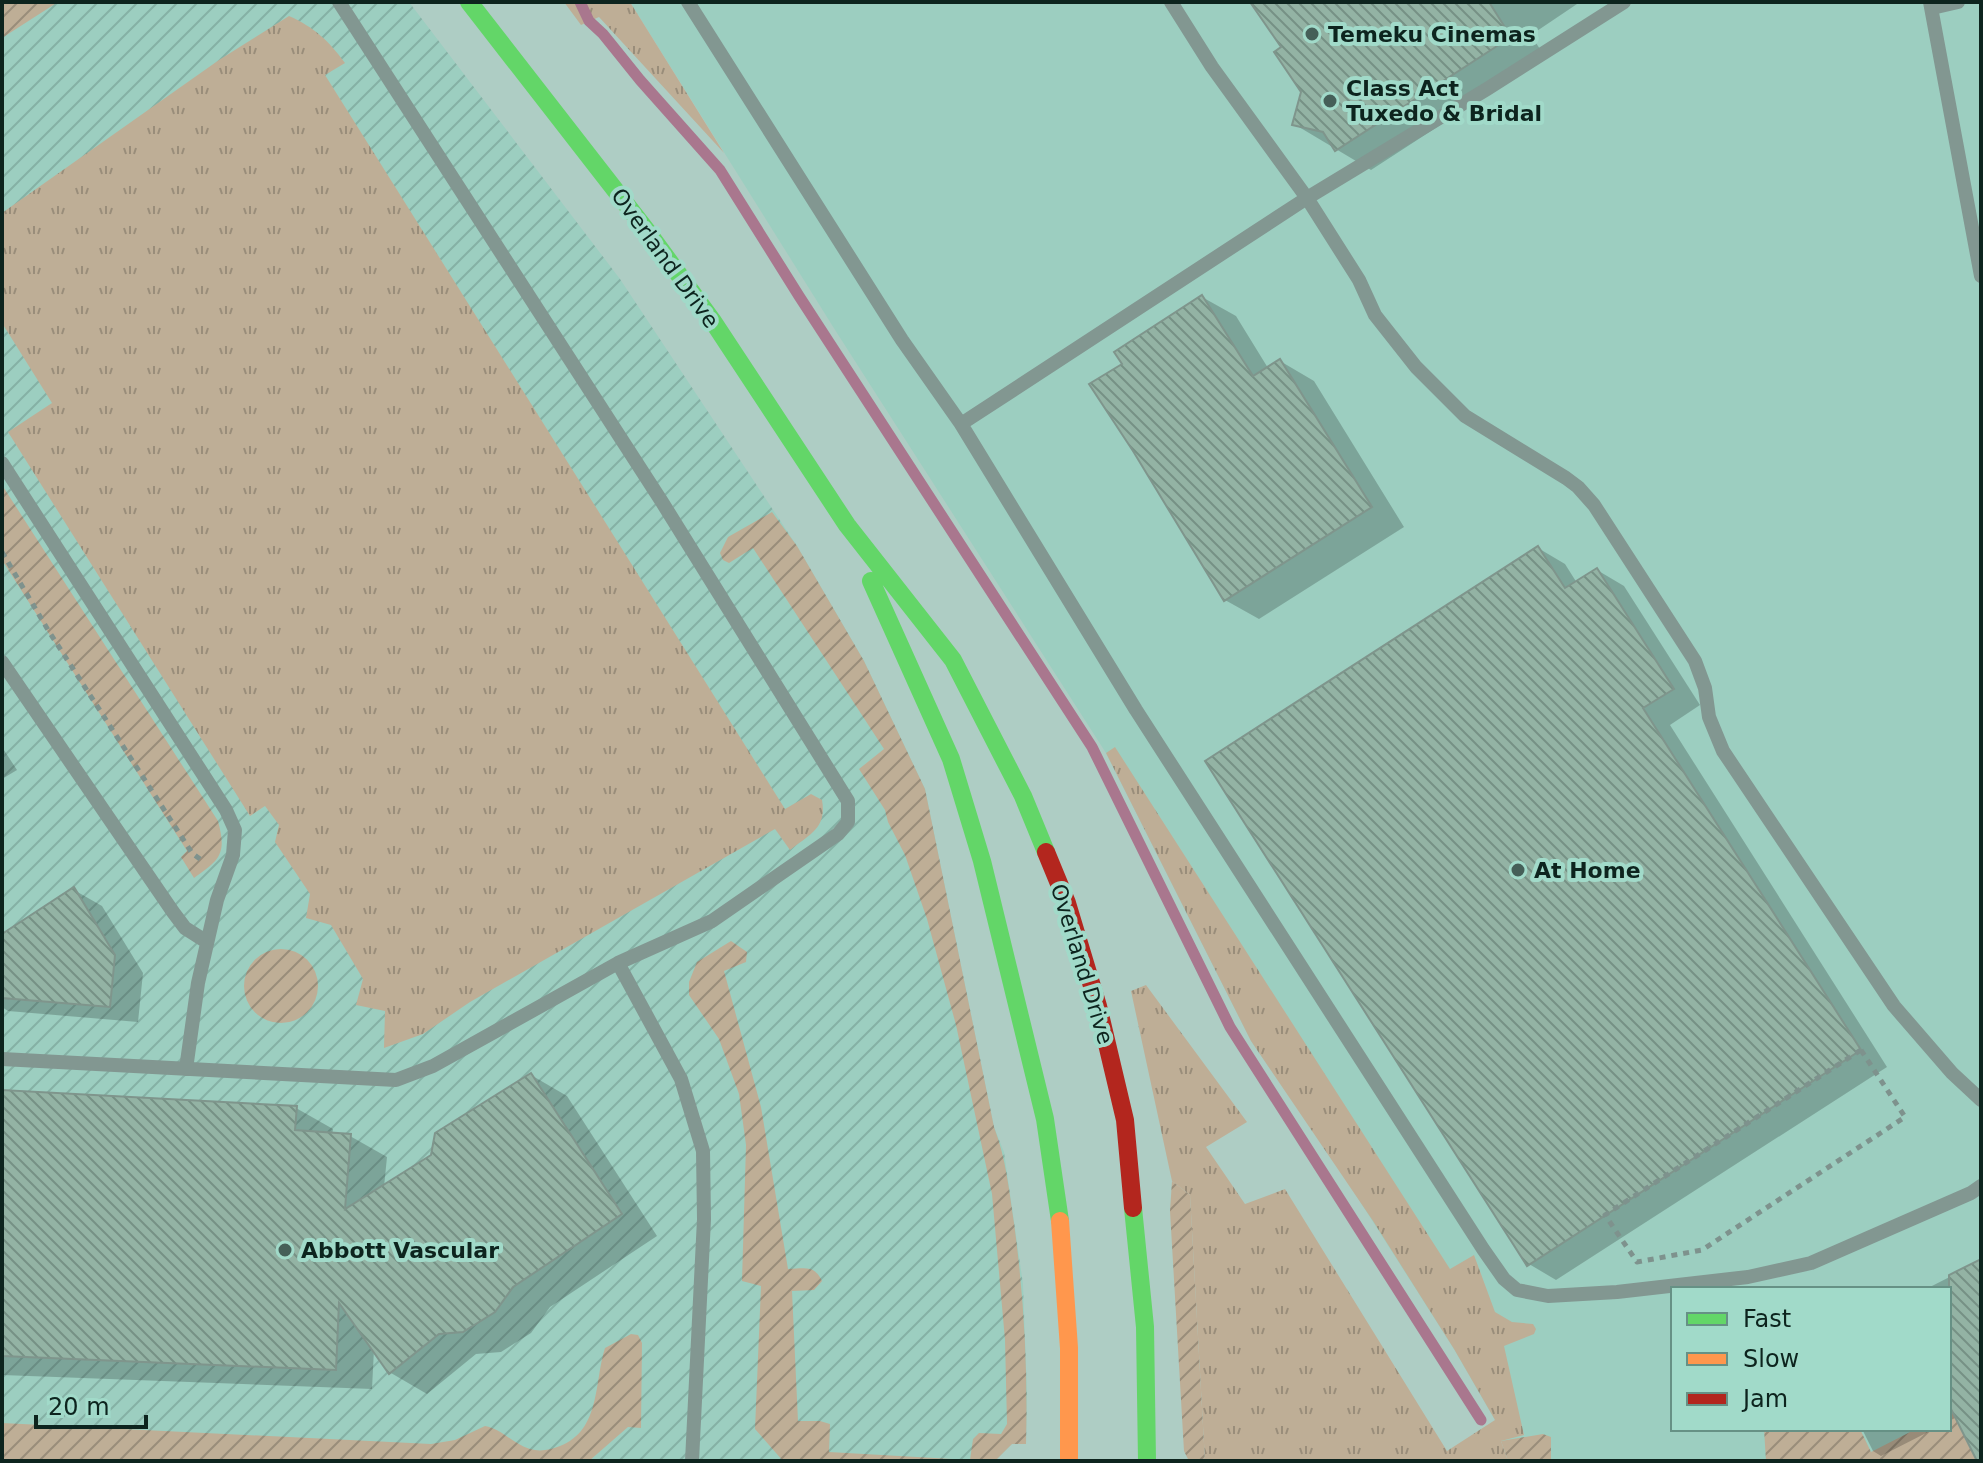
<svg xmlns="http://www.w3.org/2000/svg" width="1983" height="1463" viewBox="0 0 1983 1463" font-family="'DejaVu Sans',sans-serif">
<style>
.built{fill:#9ccec0;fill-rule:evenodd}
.industrial{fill:url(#industrial-furrows)}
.grass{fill:url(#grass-tufts)}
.garden{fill:url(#garden-furrows)}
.shadow{fill:#0003}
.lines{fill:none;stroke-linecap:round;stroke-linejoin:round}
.stream{stroke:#a9778e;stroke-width:11}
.building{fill:url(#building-back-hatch);stroke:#7f958c;stroke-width:2}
.path{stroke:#7e928d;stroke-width:5;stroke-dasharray:6 6;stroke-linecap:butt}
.lane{stroke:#829791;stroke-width:14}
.fast{stroke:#63d668;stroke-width:18}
.slow{stroke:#ff974d;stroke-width:18}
.jam{stroke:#b3261e;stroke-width:18}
.poi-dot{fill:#455f58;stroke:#a1dac9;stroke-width:3}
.labels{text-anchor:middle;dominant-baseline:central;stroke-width:8;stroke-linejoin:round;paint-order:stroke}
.poi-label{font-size:22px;font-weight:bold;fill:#0d241e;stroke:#a1dac9;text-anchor:start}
.street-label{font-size:22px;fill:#0d241e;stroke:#a1dac9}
</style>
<defs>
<pattern id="industrial-furrows" width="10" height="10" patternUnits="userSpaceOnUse" patternTransform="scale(2)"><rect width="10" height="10" fill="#9ccec0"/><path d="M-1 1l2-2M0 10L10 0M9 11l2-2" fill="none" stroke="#85b1a5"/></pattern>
<pattern id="grass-tufts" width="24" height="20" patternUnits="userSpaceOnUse" patternTransform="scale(2)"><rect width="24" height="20" fill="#beae96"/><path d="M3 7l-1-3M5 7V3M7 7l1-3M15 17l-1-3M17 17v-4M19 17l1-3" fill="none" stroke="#998d7a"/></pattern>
<pattern id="garden-furrows" width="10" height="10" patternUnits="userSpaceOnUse" patternTransform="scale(2)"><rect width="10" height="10" fill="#beae96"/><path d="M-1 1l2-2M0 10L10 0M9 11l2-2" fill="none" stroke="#998d7a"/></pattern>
<pattern id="building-back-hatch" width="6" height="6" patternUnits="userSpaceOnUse" patternTransform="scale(2)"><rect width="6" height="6" fill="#93b3a4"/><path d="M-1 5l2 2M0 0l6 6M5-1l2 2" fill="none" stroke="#769185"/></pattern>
</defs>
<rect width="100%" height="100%" fill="#aecdc4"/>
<!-- built -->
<path class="built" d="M630,2H1981V1461H1508L1495,1420L1454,1349L1338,1167L1251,1041L1106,753L837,333ZM1673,1289H1949V1429H1673Z"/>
<!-- industrial -->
<path class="industrial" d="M2,2H409L620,279L797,546L864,661L925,789L994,1127L1004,1152L1023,1284L1027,1394L1026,1444H1012L995,1461H2Z"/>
<!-- grass -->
<path class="grass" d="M564,2H630L724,153L599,17L581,25Z
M289,16C314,27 329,41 345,63L325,75L785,809L811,794L822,800C827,828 810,834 790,850L775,829L470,1002L423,1034L384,1048L385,1011L356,1005L363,979L331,925L306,918L310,894L275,842L279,825L265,806L250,816L8,432L52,403L2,323V213L219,60Z
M1115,747L1450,1269L1474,1255L1495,1312L1512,1322L1533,1324L1536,1329L1534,1334L1504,1346L1524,1435L1501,1441L1508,1461H1205L1190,1195L1172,1181L1131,991L1146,985L1247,1122L1206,1147L1245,1204L1285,1189L1447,1451L1495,1420L1454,1349L1373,1221L1251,1041L1106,753Z"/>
<!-- garden -->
<path class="garden" d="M2,2H58L2,38Z
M2,485L218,821C227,854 220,860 194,878L181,857L187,851L2,560Z
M772,512L797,546L864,661L925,789L994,1127C1006,1158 1009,1190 1014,1223C1024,1296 1028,1370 1026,1444H1012L995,1461H783L755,1429L761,1286L742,1281L746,1145L739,1094L719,1039L689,995V982L697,962L731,941L747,952L746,962L724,971L761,1107L788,1269C804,1269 814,1264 822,1281L814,1290L792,1291L798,1421H820L830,1424L829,1452L970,1460L973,1439L979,1433L1001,1434L1007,1424L1005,1340L992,1194L956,1025L927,919L905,855L888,822L885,810L859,769L884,749L753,548L729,563L723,560L720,553L728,537Z
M244 986a37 37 0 1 1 74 0a37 37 0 1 1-74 0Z
M1172,1181L1190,1195L1205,1461H1189L1184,1451L1170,1211Z
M631,1334L638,1335L642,1343L641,1428L628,1427L589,1461H2V1423L431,1444L455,1440L485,1426C502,1429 513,1444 530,1449C540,1452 550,1450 560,1446C601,1430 594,1382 605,1348Z
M1952,1411L1981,1461H1766L1764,1429H1860L1871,1452L1916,1429H1949V1413Z
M1543,1434L1551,1437V1461H1508L1501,1441Z"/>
<!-- shadow -->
<path class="shadow" d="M1253,2H1580L1531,35L1545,57L1371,170L1294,124L1303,91L1284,48Z
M1202,297L1236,316L1268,368L1280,361L1314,381L1404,527L1259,619L1225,600L1124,365Z
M1538,548L1565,564L1577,583L1597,570L1624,586L1700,705L1670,725L1887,1067L1556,1280L1529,1264Z
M2,747L17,770L2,779Z
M74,890L102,906L143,973L138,1022L8,1011L2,1007V937Z
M531,1075L567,1096L657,1236L550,1307L531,1333L501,1352L476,1354L427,1394L391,1373L374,1349L372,1389L2,1375V1093L296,1108L333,1129L332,1135L350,1136L387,1157L384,1187L433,1156Z
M1981,1261V1446L1957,1417L1949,1421V1289H1926Z
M1862,1429H1934L1881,1456L1873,1451Z"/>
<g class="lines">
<!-- stream -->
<path class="stream" d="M580,2L589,21L603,34L640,80L720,170L799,296L1092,747L1230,1027L1481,1420"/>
</g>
<!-- building -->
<path class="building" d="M1250,2H1489L1511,37L1335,151L1323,132L1292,125L1301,92L1274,52L1281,47Z
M1202,295L1253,376L1280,359L1372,507L1224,601L1133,451L1089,384L1122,364L1114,352Z
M1538,546L1565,588L1597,568L1674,689L1643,708L1861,1050L1527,1266L1205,761Z
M74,887L115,955L110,1007L2,998V934Z
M531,1073L622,1214L513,1287L495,1312L463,1332L439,1334L389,1374L339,1303L336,1370L2,1356V1090L297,1106L295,1130L351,1134L345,1209L431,1155L435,1133Z
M1981,1259V1461H1977L1949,1405V1275Z"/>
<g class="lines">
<!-- path -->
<path class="path" d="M2,552L48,630L192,853L204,862
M1861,1050L1905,1117L1702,1250L1637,1262L1605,1215Z"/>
<!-- lane -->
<path class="lane" d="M339,2L662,502L848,801V822L838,834L712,921L618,963
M688,2L902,340L961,424L1307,198L1487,89L1624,2
M1171,2L1212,67L1307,198L1359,280L1375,315L1416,367L1465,416L1566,478L1578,487L1594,505L1695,661L1705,688L1709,717L1723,751L1894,1006L1952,1073L1981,1100
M1930,2L1981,276
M1932,8L1958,2
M961,424L1136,710L1483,1249L1504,1279L1517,1290L1548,1296L1617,1292L1748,1277L1811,1263L1971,1193L1981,1186
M2,463L226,810L235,830L233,855L217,900L198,983L186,1069
M2,662L173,912L185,928L207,942
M2,1059L396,1080L433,1066L618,963L681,1079L703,1151L704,1219L692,1461"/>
<!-- fast -->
<path class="fast" d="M469,2L647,231L712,320L847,525L953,660L1023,796L1046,852
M871,581L951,759L982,861L1045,1119L1060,1221
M1133,1208L1145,1327L1147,1461"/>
<!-- slow -->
<path class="slow" d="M1060,1221L1069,1348V1461"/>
<!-- jam -->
<path class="jam" d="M1046,852L1067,903L1098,1006L1125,1120L1133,1208"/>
</g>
<!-- markers -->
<g class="poi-dot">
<circle cx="1312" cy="34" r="8"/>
<circle cx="1330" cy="101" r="8"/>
<circle cx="1518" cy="870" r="8"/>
<circle cx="285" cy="1250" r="8"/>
</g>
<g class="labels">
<!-- poi labels -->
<g class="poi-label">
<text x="1328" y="34">Temeku Cinemas</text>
<text x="1346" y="88">Class Act<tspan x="1346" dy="25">Tuxedo &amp; Bridal</tspan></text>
<text x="1534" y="870">At Home</text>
<text x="301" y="1250">Abbott Vascular</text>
</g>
<!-- street labels -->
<g class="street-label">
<text transform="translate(665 258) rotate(54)">Overland Drive</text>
<text transform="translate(1082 964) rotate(73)">Overland Drive</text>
</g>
</g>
<!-- border -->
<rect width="1983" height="1463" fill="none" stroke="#0d241e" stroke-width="8"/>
<!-- legend -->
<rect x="1671" y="1287" width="280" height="144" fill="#a1dac9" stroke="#669185" stroke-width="2"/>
<rect x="1687" y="1313" width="40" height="12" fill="#63d668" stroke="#669185" stroke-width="2"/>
<text x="1743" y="1327" font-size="24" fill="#0d241e">Fast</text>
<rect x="1687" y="1353" width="40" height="12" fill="#ff974d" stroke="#669185" stroke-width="2"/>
<text x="1743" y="1367" font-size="24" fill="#0d241e">Slow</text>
<rect x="1687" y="1393" width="40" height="12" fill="#b3261e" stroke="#669185" stroke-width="2"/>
<text x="1743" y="1407" font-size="24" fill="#0d241e">Jam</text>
<!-- scale -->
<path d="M36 1415v12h110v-12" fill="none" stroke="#0d241e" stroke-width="4"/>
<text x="48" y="1415" font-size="24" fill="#0d241e" stroke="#a1dac9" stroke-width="6" paint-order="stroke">20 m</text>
</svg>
